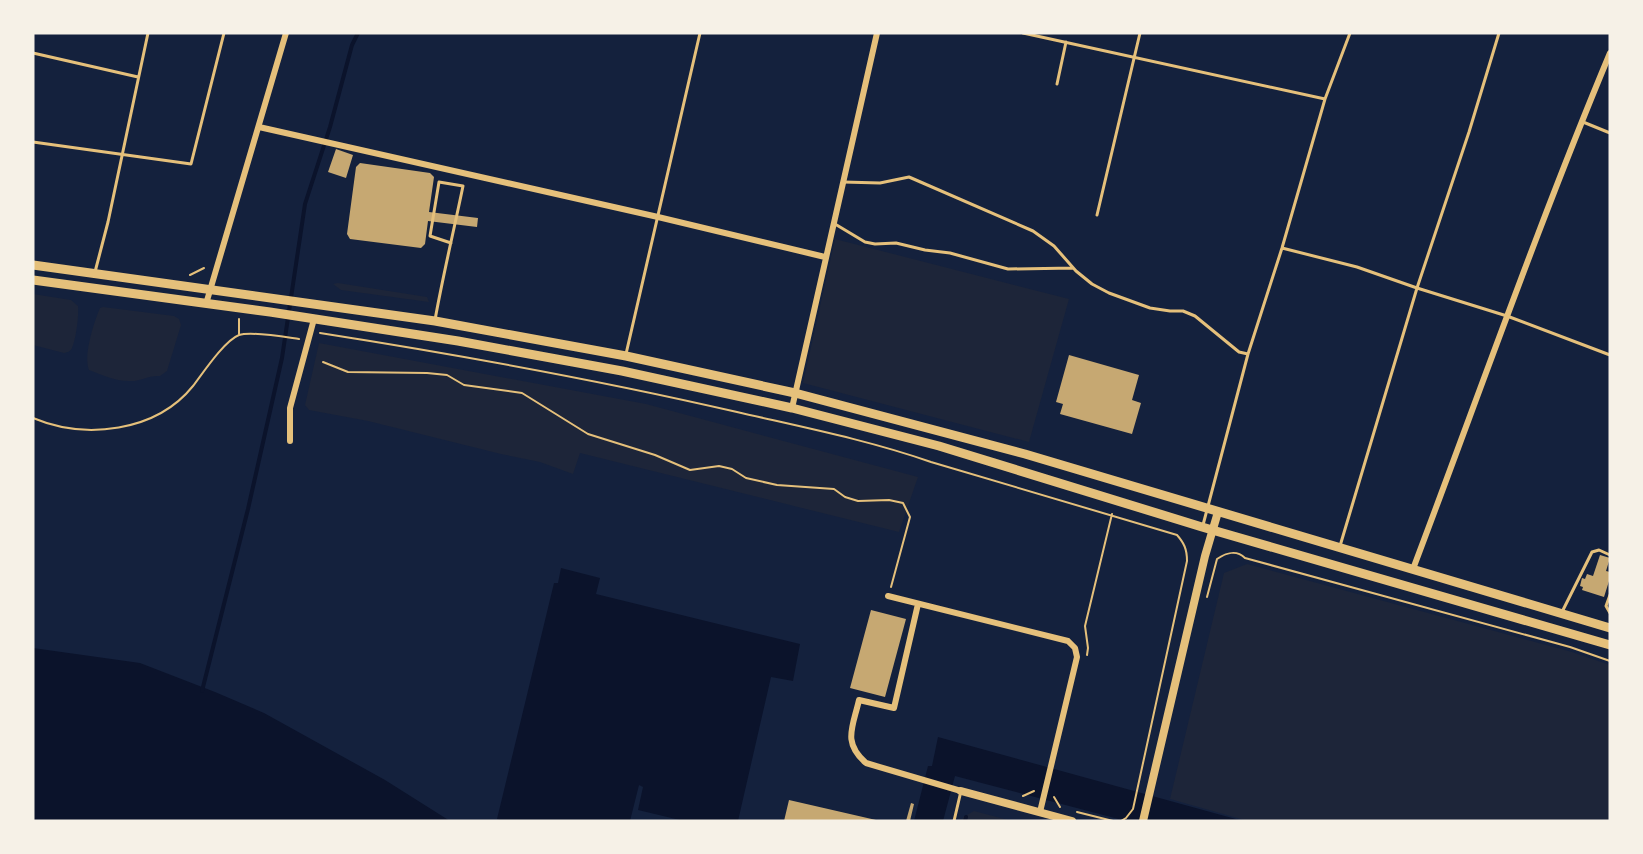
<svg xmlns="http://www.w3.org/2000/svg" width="1643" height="854" viewBox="0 0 1643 854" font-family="'Golos Text',sans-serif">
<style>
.green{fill:#1d2539}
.water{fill:#0b132b}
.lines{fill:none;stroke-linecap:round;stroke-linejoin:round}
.stream{stroke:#0b132b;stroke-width:4}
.building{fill:#c6a872}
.path{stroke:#e5c07b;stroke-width:2}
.service{stroke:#e5c07b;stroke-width:3}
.minor{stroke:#e5c07b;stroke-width:6}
.tertiary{stroke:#e5c07b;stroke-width:8}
.trunk{stroke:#e5c07b;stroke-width:9}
</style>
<rect width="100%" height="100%" fill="#14213d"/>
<!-- green -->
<path class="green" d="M835,239L1069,299L1029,442L803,383Z
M338,283L427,297L429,302L341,290L333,284Z
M33,294L71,300L78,306C79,316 76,339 72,348C70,352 68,352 64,353L33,345Z
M103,307L174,316L179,319L181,325L167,371L160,376C149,375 142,381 131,381C117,382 102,375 89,370C83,356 94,322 100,308Z
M319,343L646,404L918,477L899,532L580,453L573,474L540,462L501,454L368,421L309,410L305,405Z
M1247,564L1572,652L1610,665V821H1248L1170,799L1224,573Z
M974,811L1012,821H962L963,817Z"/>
<!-- water -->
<path class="water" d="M561,568L600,578L596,594L800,644L793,681L771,677L738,821H684L638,810L643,787L639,785L630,821H502L497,819L554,583H558Z
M33,648L140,663L215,692L264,713L385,780L450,821H33Z
M938,737L1243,821H1126L955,776L943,821H914L928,766H932Z"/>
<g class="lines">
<!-- stream -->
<path class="stream" d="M202,691L248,509L282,358L305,204L330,127L352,45L358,33
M965,821L966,817"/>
</g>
<!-- building -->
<path class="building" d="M336,149L353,155L346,178L328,172Z
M360,163L430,173L434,177L429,212L478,218L477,227L428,221L425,244L421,248L350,239L347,234L356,167Z
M1069,355L1139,375L1132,400L1141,403L1132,434L1060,414L1063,404L1056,402Z
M1600,555L1610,558L1606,571L1610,572V578L1604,597L1582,590L1583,587L1580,586L1582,578L1585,579L1587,574L1593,576Z
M871,610L906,619L885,697L850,688Z
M789,800L876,820V821H784Z
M911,803L914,804L910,821H906Z"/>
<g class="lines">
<!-- path -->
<path class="path" d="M190,275L204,268
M320,333C460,355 599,380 737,412C802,427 868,440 931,462L1177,535C1184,543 1187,549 1187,561L1133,809L1126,818L1121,821
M239,334V319
M323,362L348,372L427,373L447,375L464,385L522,393L588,434L655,455L690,470L719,466L732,469L746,478L777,485L834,489L845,497L858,501L889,500L903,503L910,517L891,587
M33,418C85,440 156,432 193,386C203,373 224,341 239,335C252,331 285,337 299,339
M1207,597L1217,559C1226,553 1236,549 1245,558L1570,647L1610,661
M1087,655L1088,648L1085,626L1112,514
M1023,796L1034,791
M1054,797L1060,807
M1077,812L1113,821"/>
<!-- service -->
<path class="service" d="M1023,33L1325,99
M33,53L138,77
M1057,84L1066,42
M1583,122L1610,133
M33,142L191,164L224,33
M843,182L880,183L909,177L1033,231L1054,246L1076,271L1092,284L1109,293L1150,308L1170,311H1183L1195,316L1239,352L1248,354
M1097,215L1140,33
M835,224L865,242L875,244L896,243L925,250L950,253L1008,269L1073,268
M1282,248L1357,267L1417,288L1507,316L1610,355
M95,272L108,222L148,33
M435,320C443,275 454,230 463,186L439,182L430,236L451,243
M626,354L700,33
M1203,525L1248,354L1282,248L1325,99L1350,33
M1340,546L1417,288L1469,132L1499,33
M1610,595L1606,606L1610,613
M1562,612L1592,552L1599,550L1610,555
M954,821L961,791"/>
<!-- minor -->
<path class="minor" d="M259,127L658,217L825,257
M206,304L286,33
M792,408L877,33
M290,441V408L314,319
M1413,569C1478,397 1539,223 1610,53
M888,596L1068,641L1075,648L1077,657L1040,812
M918,604L894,708L859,700C853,727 842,742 866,763L961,791"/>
<!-- tertiary -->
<path class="tertiary" d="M961,791L1072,821
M1143,821L1205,556L1218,512"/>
<!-- trunk -->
<path class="trunk" d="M33,265L435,321L626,356L795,393L1025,454L1610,628
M33,280L270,312L458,341L622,371L792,408L939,446L1202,527L1610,645"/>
</g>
<!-- border -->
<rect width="1643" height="854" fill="none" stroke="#f6f1e7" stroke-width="69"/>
</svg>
